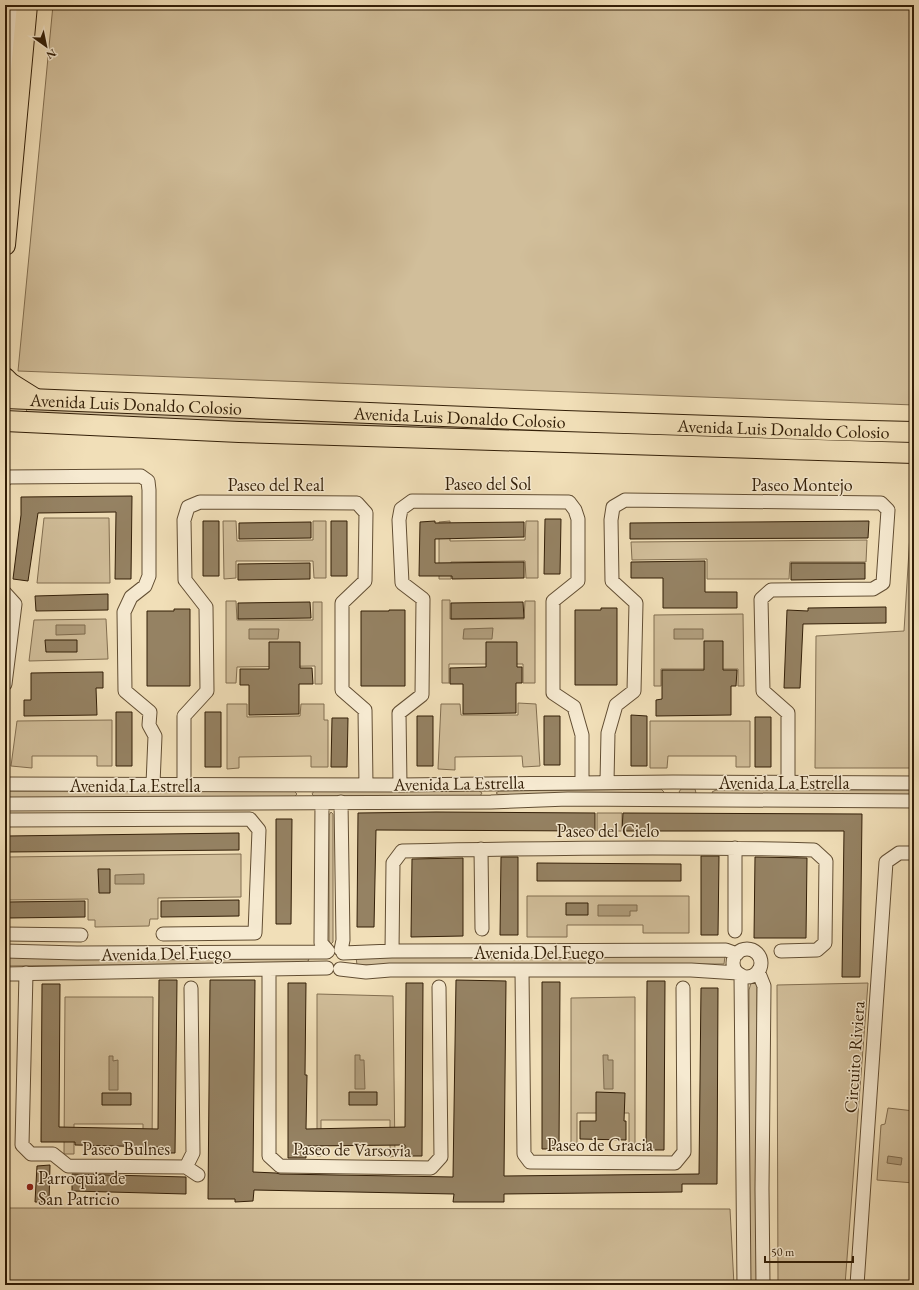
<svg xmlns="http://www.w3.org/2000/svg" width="919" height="1290" viewBox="0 0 919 1290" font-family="'EB Garamond',serif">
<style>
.green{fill:#d1be9a;stroke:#826e50}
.water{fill:#b09d7c;stroke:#7e6a4d}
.building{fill:#958263;stroke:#321e07}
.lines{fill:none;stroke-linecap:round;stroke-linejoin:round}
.minor-casing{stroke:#624e33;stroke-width:15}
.secondary-casing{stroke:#321e07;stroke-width:20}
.primary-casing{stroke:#321e07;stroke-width:22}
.minor{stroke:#f6ead1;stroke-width:13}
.secondary{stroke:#f6ead1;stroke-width:18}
.primary{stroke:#f1dfb8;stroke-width:20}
.poi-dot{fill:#8f2418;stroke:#f6ead1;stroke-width:1.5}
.labels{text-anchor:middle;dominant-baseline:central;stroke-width:3;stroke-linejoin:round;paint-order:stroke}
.street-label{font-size:18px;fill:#321e07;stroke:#f6ead1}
.poi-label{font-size:18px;fill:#321e07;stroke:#f6ead1;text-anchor:start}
</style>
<rect width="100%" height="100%" fill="#f1dfb8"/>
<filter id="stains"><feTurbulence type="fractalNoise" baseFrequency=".005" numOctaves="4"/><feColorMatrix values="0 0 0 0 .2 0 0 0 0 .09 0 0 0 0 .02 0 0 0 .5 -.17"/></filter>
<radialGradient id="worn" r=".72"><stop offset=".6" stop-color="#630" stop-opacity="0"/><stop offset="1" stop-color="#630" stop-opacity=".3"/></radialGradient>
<!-- green -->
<path class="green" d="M53,5H914V405L18,371Z
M31,405L914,437V445L560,436L30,414L26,410Z
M914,470V768H815L816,636L904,631Z
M44,518H109L110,583H37Z
M223,521H236L237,541L313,540V521H326V578H314L313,561H236V578L224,579Z
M450,521V541L525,540L526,521H538V578H526L525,561L451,562V579H439V522Z
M867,540L866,562H790L789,579H707V559L632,560L631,542Z
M442,600H450V619H524L525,601H535V683H523V664H449V683H442Z
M226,601H236L237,620H313V602H322V684H315V666L237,667L236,683H226Z
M743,614L744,686H738V669H661V686H654V615Z
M106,619L108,659L29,661L34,620Z
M518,703L536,704L540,766L523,767L522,756L455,757V770L438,769L441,704H460L461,715H518Z
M227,704H247V717L300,716L301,704H324V720H328V767H311V756L239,757V768L227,769Z
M112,720V766H97V756H32V768L11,766L17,721Z
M650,721H750V767H736V756H668L667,768H650Z
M661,789L664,792L662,794L499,795L496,793L499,791Z
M681,789H695L696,793L692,795L681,794L679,792Z
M478,790L482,793L480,796H314L312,794L314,791Z
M716,790H914V795L713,794L712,792Z
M5,791H294L297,794L294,797L5,798Z
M331,812L333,814V942L331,944L329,943V815Z
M597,813H622V831H597Z
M241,854V897L158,898V919H150L149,926L95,927V920H88V899L7,900V857Z
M527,896H689V933H643V925H567V937H527Z
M725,956L724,964L357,965L356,957Z
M5,957H307L309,960L305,963L5,966Z
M755,982L757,986V1285H749V990L751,983Z
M868,983L845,1285H778L777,985Z
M317,994L393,996L395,1156L390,1157V1120H321V1156H317Z
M65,997H153L152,1154H143V1124H74V1154H64Z
M635,997V1148H629V1113H577V1150H571V998Z
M888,1108L914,1111V1183L877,1180L881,1125L885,1124Z
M5,1208L730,1209L734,1285H5Z"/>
<!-- water -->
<path class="water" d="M56,625H85V634L56,635Z
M493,628L492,639H463L464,629Z
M249,629H279L278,639H249Z
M674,629H703V639H674Z
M144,874V884H115V875Z
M598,905H637V911H630V916H598Z
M355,1055H360V1060H364L365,1089H355Z
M603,1055H608V1060H613V1089H604Z
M109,1056H113V1061L118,1060V1090H109Z
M888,1156L902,1158L901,1165L887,1163Z"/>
<!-- building -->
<path class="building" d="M132,496L131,579H115L116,512L38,513L28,581L13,579L21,515V497Z
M545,519H561L560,574H544Z
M203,521H219V576H203Z
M331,521H347V576H331Z
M435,521V523L524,522V537L435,539V563L524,562V578L452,579V576H419L420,522Z
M869,521L868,538L630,539V523Z
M311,522V538L239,539V523Z
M705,561V592H737V608H663V578H631V562Z
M310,563V579L238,580V564Z
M791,563H865V579L791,580Z
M108,594V610L36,611L35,596Z
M310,602L311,618L238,619V603Z
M523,602L524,618L451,619V603Z
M886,607V623L803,624L800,688H784L787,610L808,611V608Z
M601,608H617V685H575V610H601Z
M174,609H190V686H147V611H174Z
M389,610H405V686H361V611H389Z
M45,640H77V652H46Z
M704,641H723V670H737L736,686H731V715L656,716V700L662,699V670H704Z
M269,642H300V668H312L313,684H299V714L249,715V685H240V669H269Z
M486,642H517V667H522V683H516V713L463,714V684H450V668L486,667Z
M103,672V688H96L97,715L24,716V700H31V673Z
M116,712H132V766H116Z
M205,712H221V767H205Z
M631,715L647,716V766H631Z
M417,716H433V766H417Z
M544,716H560V765H544Z
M755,717H771V767H755Z
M332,718H348L347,767H331Z
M436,812L595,813V831L376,830L374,927H357L358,813Z
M623,813L862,814L860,977H842L844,831H622Z
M276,819H292L291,924H276Z
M239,833V850L7,852V836Z
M701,856H719L718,935H701Z
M501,857H518V935H500Z
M755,857L807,858L806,938H754Z
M463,858V936L411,937L412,859Z
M537,863L681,864V881H537Z
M98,869H110V893H99Z
M239,900V916L161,917V901Z
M85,901V917L7,918V902Z
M566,903H588V915H566Z
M159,980H177L175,1153H158V1147L75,1145V1142H41L42,984H60L59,1127L158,1129Z
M210,980H255L253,1172L276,1173L280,1174L453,1177L456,980L506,981L504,1176L699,1174L701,988H718L717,1184H682V1192L504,1194V1202H453L454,1194L254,1190L253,1201L235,1202V1199H208Z
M647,981H665L664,1150H646Z
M542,982H560L559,1149H542Z
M288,983H306L305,1075H307L306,1129L405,1127L406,983H423L422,1156H405V1145L306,1146V1158H288Z
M349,1092H377V1105H349Z
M596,1092L625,1093L624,1121H626V1140L580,1139V1121H596Z
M102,1093H131V1105H102Z
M50,1165L49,1202H35L37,1166Z
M72,1174L186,1177V1194L72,1191Z"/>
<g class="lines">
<defs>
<path id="minor" d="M5,480L6,477L141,476L148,481L149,490V576L145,586L131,597L124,612L125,691L150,712L149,725L155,736L153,784
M5,593L15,604L5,684
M607,782L608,733L616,705L634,691L636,603L612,581L611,520L613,507L625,500L881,503L888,510L883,583L873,589L771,590L761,599L763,691L788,713V782
M5,784L400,785L673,782L914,783
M184,785V716L207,691L206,607L185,580L184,520L188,507L200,502L357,503L366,513L365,581L342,603V690L365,710L366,785
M400,785L399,713L422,695L423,599L402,583L399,520L401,509L412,501L569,502L575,510L578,519V581L553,601V693L574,707L582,735V783
M322,803L321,943L328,951
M5,804L491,802L568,799L914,801
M5,820L250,819L259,830L255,933L163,934
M481,849L482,929
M735,931V848
M5,934L81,935
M733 963a14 14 0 1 1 28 0a14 14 0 1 1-28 0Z
M341,950L343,940L341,802
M5,951L77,953L327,952
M392,951L393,863L402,851C539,848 677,846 814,850L826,861L825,943L817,950L781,951
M343,953L392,951L726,950L737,954
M340,969L366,972L390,970H691L738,973
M269,970V1156L280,1166L431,1168L441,1157L439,987
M522,971L524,1154L530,1162L675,1163L684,1152L683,988
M758,971L764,986L762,1189L763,1285
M26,973L22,1145L31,1154H53L68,1166L186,1167L193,1153L191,988
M5,974L327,968
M741,975L744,1285
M186,1167L198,1175
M857,1285L886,862L899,853H914"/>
<path id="secondary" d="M5,97L16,5"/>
<g id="primary">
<path d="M5,245L27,5"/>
<path d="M5,378L10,383L34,398"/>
<path id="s1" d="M5,398L565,421L829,430L914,432"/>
<path d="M5,421L239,432L914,453"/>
</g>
</defs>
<!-- minor casing -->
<use href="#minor" class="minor-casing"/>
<!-- secondary casing -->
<use href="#secondary" class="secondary-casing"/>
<!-- primary casing -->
<use href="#primary" class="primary-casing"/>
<!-- minor -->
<use href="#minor" class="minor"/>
<!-- secondary -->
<use href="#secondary" class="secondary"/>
<!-- primary -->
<use href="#primary" class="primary"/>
</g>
<!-- markers -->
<circle class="poi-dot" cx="30" cy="1187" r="4"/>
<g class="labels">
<!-- street labels -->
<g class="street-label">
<text stroke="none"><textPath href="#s1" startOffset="131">Avenida Luis Donaldo Colosio</textPath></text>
<text stroke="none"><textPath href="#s1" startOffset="455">Avenida Luis Donaldo Colosio</textPath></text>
<text stroke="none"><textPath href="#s1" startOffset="779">Avenida Luis Donaldo Colosio</textPath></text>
<text x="488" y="483">Paseo del Sol</text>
<text x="276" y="484">Paseo del Real</text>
<text x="802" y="484">Paseo Montejo</text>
<text x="784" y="782">Avenida La Estrella</text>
<text transform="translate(459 783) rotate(-1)">Avenida La Estrella</text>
<text x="135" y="785">Avenida La Estrella</text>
<text x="608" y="830">Paseo del Cielo</text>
<text x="539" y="952">Avenida Del Fuego</text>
<text transform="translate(166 953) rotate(-1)">Avenida Del Fuego</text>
<text transform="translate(854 1057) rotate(-86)">Circuito Riviera</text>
<text x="600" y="1144">Paseo de Gracia</text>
<text x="126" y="1148">Paseo Bulnes</text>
<text transform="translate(352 1149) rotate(1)">Paseo de Varsovia</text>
</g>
<!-- poi labels -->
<g class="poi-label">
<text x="38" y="1177">Parroquia de<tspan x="38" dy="21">San Patricio</tspan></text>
</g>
</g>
<!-- margin -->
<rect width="919" height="1290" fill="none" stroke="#f1dfb8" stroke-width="20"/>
<rect x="6" y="6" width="907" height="1278" fill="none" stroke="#321e07" stroke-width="2"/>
<rect x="10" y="10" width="899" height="1270" fill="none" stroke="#321e07"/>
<!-- north arrow -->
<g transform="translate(46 46) rotate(147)" stroke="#f6ead1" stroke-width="3" paint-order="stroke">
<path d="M0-3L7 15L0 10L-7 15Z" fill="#321e07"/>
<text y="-6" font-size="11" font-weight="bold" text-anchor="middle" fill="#321e07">N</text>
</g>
<!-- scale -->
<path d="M765 1256v6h88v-6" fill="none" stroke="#321e07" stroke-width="2"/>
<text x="771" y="1256" font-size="12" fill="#321e07" stroke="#f6ead1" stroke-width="3" paint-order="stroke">50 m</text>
<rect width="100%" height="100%" filter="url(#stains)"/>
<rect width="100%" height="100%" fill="url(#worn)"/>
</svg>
